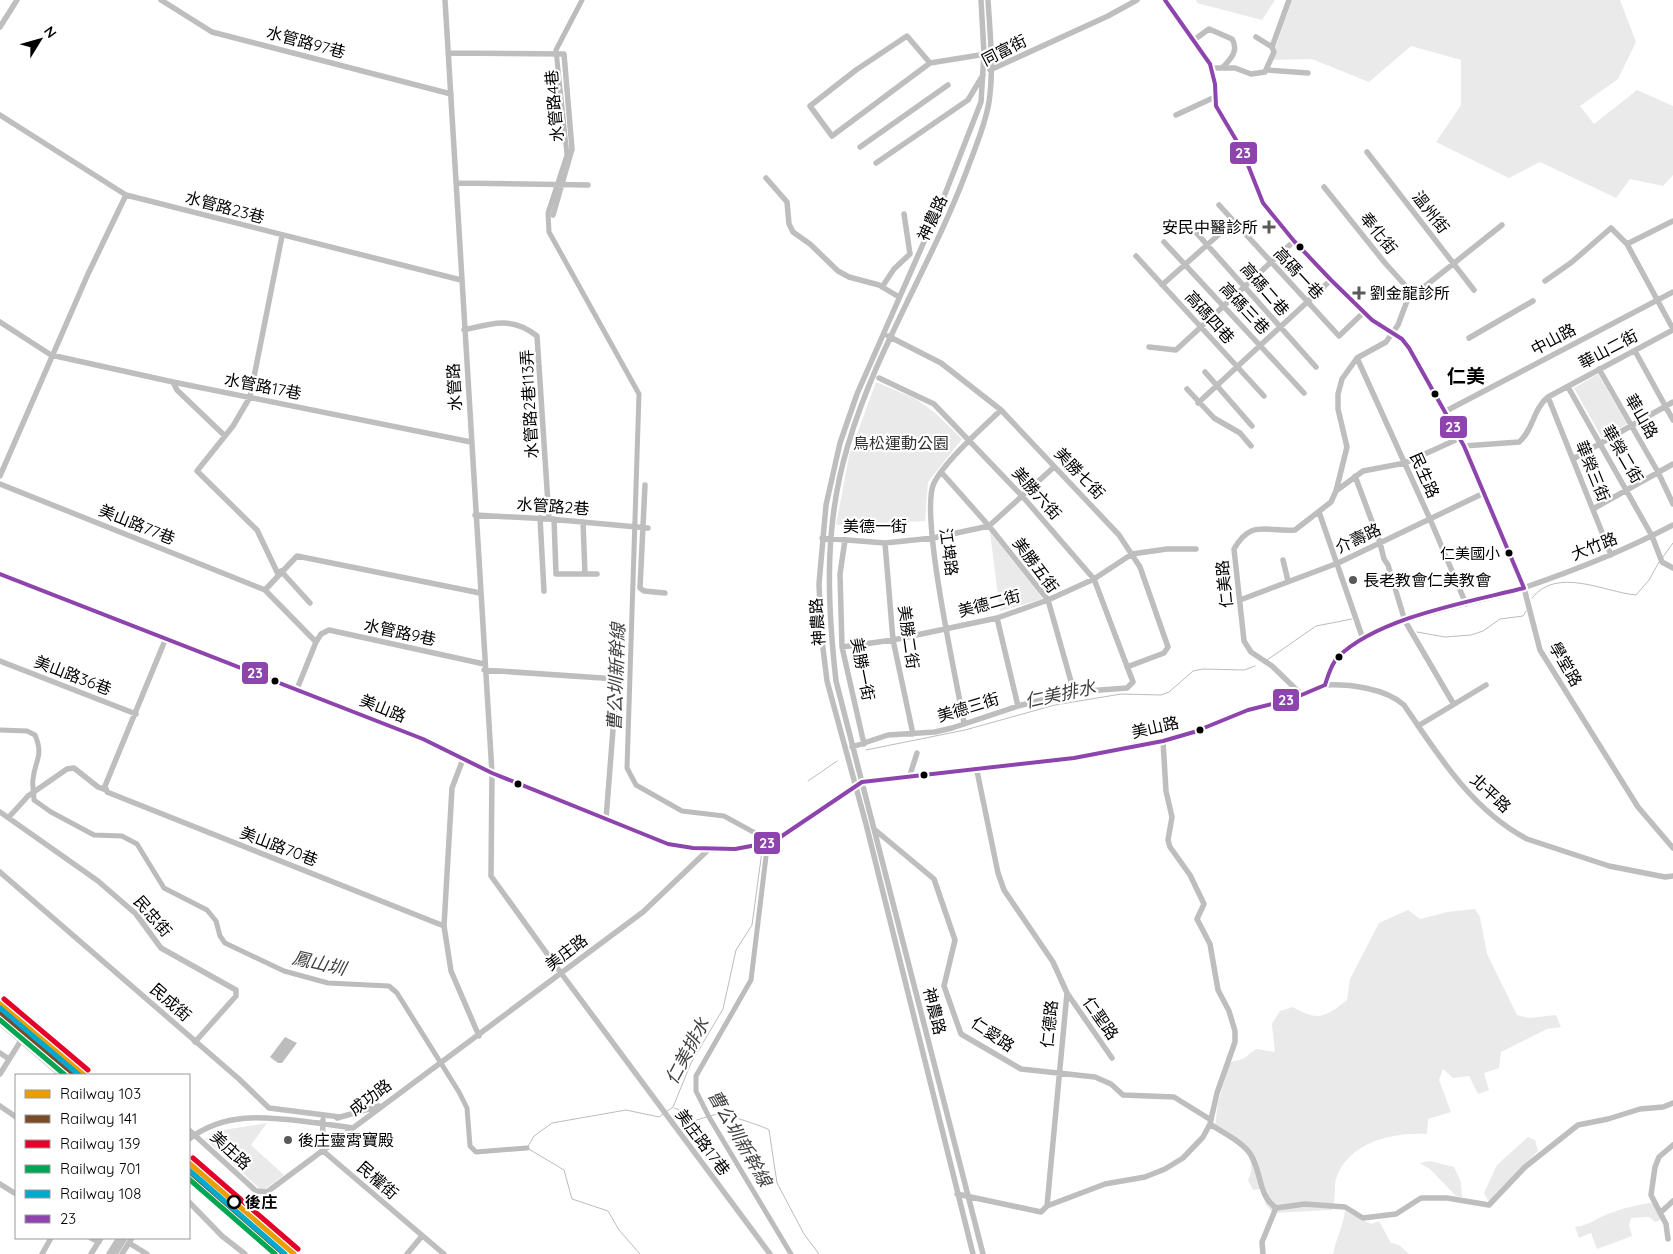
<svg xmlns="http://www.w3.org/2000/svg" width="1673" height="1254" viewBox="0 0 1673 1254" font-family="Quicksand,'Noto Sans TC',sans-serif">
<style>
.green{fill:#eaeaea}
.water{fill:#bcbcbc}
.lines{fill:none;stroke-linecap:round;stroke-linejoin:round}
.stream{stroke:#bcbcbc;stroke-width:1}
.canal{stroke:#bcbcbc;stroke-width:5}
.minor{stroke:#bebebe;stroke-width:5.5}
.minor-bridge{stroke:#bebebe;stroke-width:5.5}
.bus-1-casing{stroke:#fff;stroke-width:8}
.bus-1{stroke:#8e44ad;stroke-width:4}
.rail-1-casing{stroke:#fff;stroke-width:9}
.rail-2-casing{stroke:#fff;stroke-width:9}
.rail-3-casing{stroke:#fff;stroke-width:9}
.rail-4-casing{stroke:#fff;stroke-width:9}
.rail-5-casing{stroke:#fff;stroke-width:9}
.rail-1{stroke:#eb9e00;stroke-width:5}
.rail-2{stroke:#7a4b2a;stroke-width:5}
.rail-3{stroke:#e4002b;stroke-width:5}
.rail-4{stroke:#00a651;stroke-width:5}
.rail-5{stroke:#00a9ce;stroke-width:5}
.poi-dot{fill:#595959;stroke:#fff;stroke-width:2}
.bus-dot{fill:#000;stroke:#fff;stroke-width:2}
.stop-dot{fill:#fff;stroke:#000;stroke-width:2.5}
.labels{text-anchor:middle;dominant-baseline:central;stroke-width:4.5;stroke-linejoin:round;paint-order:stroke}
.bus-label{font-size:15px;fill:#000;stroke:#fff;text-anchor:end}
.street-label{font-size:16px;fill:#000;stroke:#fff}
.poi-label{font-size:16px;fill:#000;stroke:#fff;text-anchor:start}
.park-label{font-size:16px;fill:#303030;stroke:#fff}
.stop-label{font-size:16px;font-weight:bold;fill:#000;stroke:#fff;text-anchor:start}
.water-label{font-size:18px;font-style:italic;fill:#414141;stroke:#fff}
.quarter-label{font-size:19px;font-weight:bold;fill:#000;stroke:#fff}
.line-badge{stroke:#fff;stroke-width:2}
.badge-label{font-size:14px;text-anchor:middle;font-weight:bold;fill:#fff}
</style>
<rect width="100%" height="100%" fill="#fff"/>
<!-- green -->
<path class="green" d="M1196,0H1275L1262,20L1197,3Z
M1292,0H1620L1636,42L1618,79L1580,106L1594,124L1637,90L1673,106V175L1663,186L1630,179L1616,198L1540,162L1509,178L1436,142L1461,105V60L1411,46L1369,82L1312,59L1271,60Z
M1598,374L1627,424L1602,438L1574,388Z
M876,382L916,399L934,412L962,439L928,482L925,521L836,525L849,456Z
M990,532L1043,599L1000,611Z
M1475,909L1480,917L1487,954L1517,1015L1529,1018L1556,1015L1561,1027L1547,1029L1501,1052L1499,1068L1484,1073L1489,1090L1478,1094L1469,1076L1453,1078L1443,1069L1439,1080L1451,1112L1428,1119L1427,1134C1393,1132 1350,1142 1337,1176C1333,1185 1337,1197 1332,1210L1273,1213L1266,1205L1260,1189L1253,1190L1248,1180C1261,1154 1232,1140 1215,1127L1218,1102L1230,1062L1243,1059L1256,1049L1275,1052L1272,1024L1280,1011L1293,1007C1319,1022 1325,1017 1347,1000L1350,979L1379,923L1408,910L1420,919L1447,912Z
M267,1123L251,1145L284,1175L265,1189H260L205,1139L223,1130Z
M1528,1137L1535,1140L1538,1151L1489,1202L1484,1193L1497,1165Z
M1430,1161L1454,1167L1461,1182L1462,1197L1456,1196L1430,1169L1420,1163Z
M1654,1202L1662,1219L1655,1222L1649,1217L1631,1218L1629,1225L1632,1236L1597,1249L1591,1233L1579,1238L1575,1227C1591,1225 1594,1219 1608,1214C1623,1208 1638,1205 1654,1202Z
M1345,1211L1371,1224L1379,1221L1391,1243L1399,1245L1409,1254H1333C1336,1239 1343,1226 1345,1211Z"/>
<!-- water -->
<path class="water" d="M285,1037L297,1043L282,1063H278L270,1057Z"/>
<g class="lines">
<!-- stream -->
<path class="stream" d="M1663,557L1673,543
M1532,598C1557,566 1604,592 1636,595L1649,580L1659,562
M1417,632L1445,637L1471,635L1483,631L1500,619L1523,616L1526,611
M1267,660L1316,626L1352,619
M866,750L965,730L1055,705L1121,694L1161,695L1169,692L1193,671L1203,669L1244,670L1255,666
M808,781L837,761
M674,1108L686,1112L693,1121C702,1119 712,1114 721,1114C725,1114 766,1127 769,1130L777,1183L804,1234L819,1254
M666,1112L673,1107L691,1063L723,1009L736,950L752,925L762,851
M640,1254L619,1230L608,1211L572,1199L564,1170L527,1148L534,1136L552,1123L626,1110L659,1117L663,1114"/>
<!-- canal -->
<path class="canal" d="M582,0L556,50L567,155L548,213L549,232L639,394L627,768L636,785L682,811L724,816L768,840L751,980L696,1076V1091L709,1117L791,1254
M0,730L27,731L35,735C44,756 35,760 33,779C32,786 34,793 34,800L51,812L94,835L122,836L137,844L164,888L207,910L216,921L220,936L225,943L284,971L328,983L389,986L397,993L459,1092L467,1108L470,1146L476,1152L527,1148"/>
<!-- minor -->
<path class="minor" d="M161,0L212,32L451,94
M445,0L492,773L491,876L561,973L770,1254
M1165,0L1210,64L1215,84L1216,106L1242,150L1263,203L1294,241L1331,280L1372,320L1402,339L1409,348L1464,446L1524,588L1540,650L1638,807L1673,848
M0,27L17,0
M1194,40L1209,29L1232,39C1239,50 1231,59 1223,67
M1272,47L1289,0
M448,53L564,54L572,149L553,215
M930,63L907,36L856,70L810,106L832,136L930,63L986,54
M1212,68H1235L1251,74L1265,72L1274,52L1272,47L1256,37
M990,70L1108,16L1137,0
M1268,70L1308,73
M0,115L126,195L461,280
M1176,115L1215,97
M860,147L948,85
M1367,152L1474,290
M876,163L968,100L983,75
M766,178L787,202L789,224L793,232L810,244L838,271L849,277L879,285L899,297
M456,183L588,185
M1324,187L1385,263L1414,295
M1219,205L1339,336L1364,312
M1193,229L1316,367
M1164,242L1304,393
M1627,244L1673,221
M1136,256L1264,396
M1545,281L1572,262L1611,228L1627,244L1673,329
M1162,285L1234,221
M882,287L894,269L910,254L904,214
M0,322L51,355L173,382L471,442
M464,330C492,323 512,316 537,336L549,519
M888,336L941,363L1001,410L1119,535L1140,567L1168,647L1164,653L1127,667
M1469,338L1533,301
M1149,347L1176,350L1294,241
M1635,351L1673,420
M1357,358L1430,519L1466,604
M1599,369L1658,472L1673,504
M1205,372L1252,426
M173,382L177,390L225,436
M1568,387L1652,536L1662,562L1673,568
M1187,389L1214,418L1240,433L1251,446
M1548,397L1611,555
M1198,403L1331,280
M1446,411L1673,292
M1464,446L1519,442C1533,431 1533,409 1548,397L1673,330
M1573,459L1673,402
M942,473L989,526L1048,600L1074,692
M0,476L88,274L126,195
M1355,476L1380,543L1384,559L1388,565L1405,621L1453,703
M0,484L265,590L297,556L480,593
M645,485L640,588L644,591L665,593
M1336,491L1363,471L1405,463L1460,438
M1593,509L1673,464
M1319,512L1363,639
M475,515L549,519L648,528
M540,518L544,591
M554,519L556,574H597
M583,522L585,574
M822,538L885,543L933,538L989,526L1054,467
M845,540L840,574L842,647L864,744
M885,543L893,640L913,734
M1283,560L1288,581
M281,571L310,603
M0,574L423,739L492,773L668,844C697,852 744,851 773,842L862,782L1074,758L1163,741L1194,732L1248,710L1292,699L1325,685C1328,676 1331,665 1338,658C1381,615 1470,606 1526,587C1576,570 1626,550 1673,525
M278,574L257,530L197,471L233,426L250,397L282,236
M265,590L316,642L297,689
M1240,600L1338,563L1484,493
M997,618L1018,706
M166,638L105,786L107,792L444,926
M316,642L321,634L329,630L484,664
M842,647L893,640L997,618L1048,600L1094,579L1132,554L1167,549H1196
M0,661L136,714
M484,670L617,679L606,819
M1325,685C1349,684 1385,688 1404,705C1438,755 1472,810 1527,839L1609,866L1665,877L1673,876
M1302,695L1272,666L1251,652L1244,641L1234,549C1251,519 1266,532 1295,530L1331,502L1336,491L1347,447L1338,409V394L1342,379L1357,358L1386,342L1398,325L1407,301L1414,295L1502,225
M964,723C957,682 919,513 934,483C945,461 982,428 1001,410
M1418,726L1486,685
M852,747L888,735L935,732L952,728L1018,706L1074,692L1127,688L1133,682L1094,579L1023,497L934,404L879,378
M463,759L452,788L444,926L451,971L479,1036
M909,778L917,753
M0,812L98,881L136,914L161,948L236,990V996L195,1042
M9,817L28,796L67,769L74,768L98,787L106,790
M874,829L934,879L955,940L944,986L961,1034L1021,1069L1095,1077L1111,1084L1123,1095L1174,1097L1211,1120
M0,872L239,1079L269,1108L340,1117
M1067,993L1112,1058
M0,1023L61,1075
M0,1053L9,1059
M0,1074L20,1042
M0,1106L16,1117
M337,1118L379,1106
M323,1120L322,1150L444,1254
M318,1123L353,1128L643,912L709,849
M1210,1124C1223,1133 1243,1142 1251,1155C1262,1174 1258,1195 1276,1208L1305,1204L1345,1207L1363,1218L1396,1214L1421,1198H1447L1489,1205L1525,1167L1578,1125L1608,1119L1640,1109L1663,1107L1673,1103
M189,1130L256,1191L267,1192L353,1128
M0,1184L16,1194
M957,1194L1041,1212L1047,1206L1067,993L1053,962L1004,890L998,873L977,771
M189,1202L222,1236L245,1254
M1047,1206L1105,1184L1145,1177L1165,1169L1183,1158L1203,1137L1210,1124L1217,1093L1235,1042V1031L1229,1011L1218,990L1210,944L1197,919L1204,904L1190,875L1170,847L1168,840L1172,817L1166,791L1163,741
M1660,1213L1673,1201
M91,1238L99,1242
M1668,1239L1666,1224L1651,1195L1655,1167L1659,1157L1673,1145
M129,1243L147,1254
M42,1254L51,1238
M91,1254L101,1238
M109,1254L119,1238
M115,1254L125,1238
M122,1254L132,1238
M407,1254L422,1236
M973,1254L866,824L827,681L821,632L819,584L826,505L840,443L857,394L945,194L981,102L984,53L981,0
M983,1254L836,681C827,601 824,524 848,445C876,349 932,264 967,170C975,148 985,126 989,102C994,68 990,34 988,0
M1263,1254L1262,1242L1276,1208"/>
<!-- minor-bridge -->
<path class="minor-bridge" d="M189,1139C228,1109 273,1118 318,1123"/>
<defs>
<path id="bus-1" d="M1165,0L1210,64L1215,84L1216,106L1242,150L1263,203L1294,241L1331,280L1372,320L1402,339L1409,348L1464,446L1524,588
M0,574L423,739L492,773L668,844L693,848L735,849L773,842L862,782L1074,758L1163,741L1194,732L1248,710L1292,699L1325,685C1328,676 1331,664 1338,657C1379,617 1469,602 1524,588"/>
</defs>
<!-- bus-1 casing -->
<use href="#bus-1" class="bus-1-casing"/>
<!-- bus-1 -->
<use href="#bus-1" class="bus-1"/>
<defs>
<path id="rail-1" d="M0,1004L84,1075
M189,1163L294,1254"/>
<path id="rail-2" d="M0,1012L75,1075
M189,1171L284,1254"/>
<path id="rail-3" d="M4,999L88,1070
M193,1158L298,1249"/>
<path id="rail-4" d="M0,1020L65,1075
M189,1179L275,1254"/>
<path id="rail-5" d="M0,1008L79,1075
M189,1170L285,1254"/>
</defs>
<!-- rail-1 casing -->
<use href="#rail-1" class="rail-1-casing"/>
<!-- rail-2 casing -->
<use href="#rail-2" class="rail-2-casing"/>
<!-- rail-3 casing -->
<use href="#rail-3" class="rail-3-casing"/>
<!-- rail-4 casing -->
<use href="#rail-4" class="rail-4-casing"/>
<!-- rail-5 casing -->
<use href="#rail-5" class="rail-5-casing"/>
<!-- rail-1 -->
<use href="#rail-1" class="rail-1"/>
<!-- rail-2 -->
<use href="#rail-2" class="rail-2"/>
<!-- rail-3 -->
<use href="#rail-3" class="rail-3"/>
<!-- rail-4 -->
<use href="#rail-4" class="rail-4"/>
<!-- rail-5 -->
<use href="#rail-5" class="rail-5"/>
</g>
<!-- markers -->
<g class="poi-dot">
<path d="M1266.5 219.5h5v5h5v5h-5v5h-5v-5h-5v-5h5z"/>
<path d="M1356.5 285.5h5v5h5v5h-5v5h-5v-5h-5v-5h5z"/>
<circle cx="1353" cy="580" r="5"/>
<circle cx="288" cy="1140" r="5"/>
</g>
<g class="bus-dot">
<circle cx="1300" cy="247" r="4.5"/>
<circle cx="1435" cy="394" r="4.5"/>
<circle cx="1509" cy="553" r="4.5"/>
<circle cx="1339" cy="657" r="4.5"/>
<circle cx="275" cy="681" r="4.5"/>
<circle cx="1200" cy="730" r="4.5"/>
<circle cx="924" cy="775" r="4.5"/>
<circle cx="518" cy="784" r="4.5"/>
</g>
<circle class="stop-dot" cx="234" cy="1202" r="6"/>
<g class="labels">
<!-- bus labels -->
<g class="bus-label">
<text x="1500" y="553">仁美國小</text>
</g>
<!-- street labels -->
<g class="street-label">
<text transform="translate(306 42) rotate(15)">水管路97巷</text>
<text transform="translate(1004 50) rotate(-27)">同富街</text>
<text transform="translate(554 106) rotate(-95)">水管路4巷</text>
<text transform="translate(225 207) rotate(15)">水管路23巷</text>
<text transform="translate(1431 212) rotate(52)">溫州街</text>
<text transform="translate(932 218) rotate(-65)">神農路</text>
<text transform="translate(1379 233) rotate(51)">奉化街</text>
<text transform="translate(1299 273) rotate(47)">高碼一巷</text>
<text transform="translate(1265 289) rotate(49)">高碼二巷</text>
<text transform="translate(1245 308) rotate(47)">高碼三巷</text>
<text transform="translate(1210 317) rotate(48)">高碼四巷</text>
<text transform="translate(1553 339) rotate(-28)">中山路</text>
<text transform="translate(1608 349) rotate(-28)">華山二街</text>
<text transform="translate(263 386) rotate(11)">水管路17巷</text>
<text transform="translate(454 387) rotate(-93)">水管路</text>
<text transform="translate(529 404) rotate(-93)">水管路2巷113弄</text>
<text transform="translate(1642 416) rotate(60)">華山路</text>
<text transform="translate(1623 454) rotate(60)">華榮二街</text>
<text transform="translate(1593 471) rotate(68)">華榮三街</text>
<text transform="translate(1080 473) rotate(46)">美勝七街</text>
<text transform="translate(1425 475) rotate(66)">民生路</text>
<text transform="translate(1037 493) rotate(48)">美勝六街</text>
<text transform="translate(553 506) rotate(4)">水管路2巷</text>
<text transform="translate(137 524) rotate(22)">美山路77巷</text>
<text x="875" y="526">美德一街</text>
<text transform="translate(1358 538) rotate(-25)">介壽路</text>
<text transform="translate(1594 546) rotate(-22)">大竹路</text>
<text transform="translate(949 552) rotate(82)">江埤路</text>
<text transform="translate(1036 565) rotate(53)">美勝五街</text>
<text transform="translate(1224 584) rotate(-96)">仁美路</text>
<text transform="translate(989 603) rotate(-15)">美德二街</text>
<text transform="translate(817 622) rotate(-94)">神農路</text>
<text transform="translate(400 632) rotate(12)">水管路9巷</text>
<text transform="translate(909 637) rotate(82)">美勝二街</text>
<text transform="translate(1566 664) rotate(60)">學堂路</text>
<text transform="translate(863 669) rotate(79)">美勝一街</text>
<text transform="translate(73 675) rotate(21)">美山路36巷</text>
<text transform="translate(968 707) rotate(-17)">美德三街</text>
<text transform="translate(383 708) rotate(22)">美山路</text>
<text transform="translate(1155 727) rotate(-13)">美山路</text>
<text transform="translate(1491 793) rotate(43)">北平路</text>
<text transform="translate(279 846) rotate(21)">美山路70巷</text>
<text transform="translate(153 916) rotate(49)">民忠街</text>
<text transform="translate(566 952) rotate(-37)">美庄路</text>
<text transform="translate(171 1002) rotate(41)">民成街</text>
<text transform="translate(935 1011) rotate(76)">神農路</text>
<text transform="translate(1101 1018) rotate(55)">仁聖路</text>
<text transform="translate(1049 1024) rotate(-84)">仁德路</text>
<text transform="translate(993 1034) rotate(34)">仁愛路</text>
<text transform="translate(370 1097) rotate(-37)">成功路</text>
<text transform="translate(703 1142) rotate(53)">美庄路17巷</text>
<text transform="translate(231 1150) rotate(43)">美庄路</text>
<text transform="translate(378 1180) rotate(41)">民權街</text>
</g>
<!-- poi labels -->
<g class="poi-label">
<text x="1258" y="227" text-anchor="end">安民中醫診所</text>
<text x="1370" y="293">劉金龍診所</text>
<text x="1363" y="580">長老教會仁美教會</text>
<text x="298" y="1140">後庄靈霄寶殿</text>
</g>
<!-- park labels -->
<g class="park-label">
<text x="901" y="443">鳥松運動公園</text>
</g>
<!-- stop labels -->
<g class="stop-label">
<text x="245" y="1202">後庄</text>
</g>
<!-- water labels -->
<g class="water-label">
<text transform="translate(616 677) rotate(-88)">曹公圳新幹線</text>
<text transform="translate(1060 694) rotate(-12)">仁美排水</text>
<text transform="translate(319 963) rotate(13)">鳳山圳</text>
<text transform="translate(687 1051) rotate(-62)">仁美排水</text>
<text transform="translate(740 1138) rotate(60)">曹公圳新幹線</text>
</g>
<!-- quarter labels -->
<g class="quarter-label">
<text x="1466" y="376">仁美</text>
</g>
</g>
<g class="line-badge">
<rect x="1229" y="141" width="29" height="24" rx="5" fill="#8e44ad"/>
<rect x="1439" y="415" width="29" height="24" rx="5" fill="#8e44ad"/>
<rect x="241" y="661" width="28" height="24" rx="5" fill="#8e44ad"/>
<rect x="1272" y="688" width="28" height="24" rx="5" fill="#8e44ad"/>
<rect x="753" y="831" width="28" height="24" rx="5" fill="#8e44ad"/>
</g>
<g class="badge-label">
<text x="1243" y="158">23</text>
<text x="1453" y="432">23</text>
<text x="255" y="678">23</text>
<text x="1286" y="705">23</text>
<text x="767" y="848">23</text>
</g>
<!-- legend -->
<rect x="15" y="1074" width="175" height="165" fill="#ffffff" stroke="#999999"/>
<rect x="25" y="1090" width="25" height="8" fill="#eb9e00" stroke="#999999"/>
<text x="60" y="1099" font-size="15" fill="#000000">Railway 103</text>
<rect x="25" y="1115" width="25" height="8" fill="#7a4b2a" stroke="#999999"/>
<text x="60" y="1124" font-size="15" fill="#000000">Railway 141</text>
<rect x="25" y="1140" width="25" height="8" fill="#e4002b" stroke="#999999"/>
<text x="60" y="1149" font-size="15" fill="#000000">Railway 139</text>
<rect x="25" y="1165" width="25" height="8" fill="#00a651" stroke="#999999"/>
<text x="60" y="1174" font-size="15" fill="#000000">Railway 701</text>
<rect x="25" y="1190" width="25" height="8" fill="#00a9ce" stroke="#999999"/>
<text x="60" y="1199" font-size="15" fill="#000000">Railway 108</text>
<rect x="25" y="1215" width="25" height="8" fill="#8e44ad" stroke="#999999"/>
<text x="60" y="1224" font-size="15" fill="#000000">23</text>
<!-- north arrow -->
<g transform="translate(40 40) rotate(53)" stroke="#ffffff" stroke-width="4" paint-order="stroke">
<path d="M0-4L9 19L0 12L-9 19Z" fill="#000000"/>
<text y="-8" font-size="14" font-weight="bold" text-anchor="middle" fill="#000000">N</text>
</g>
</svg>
